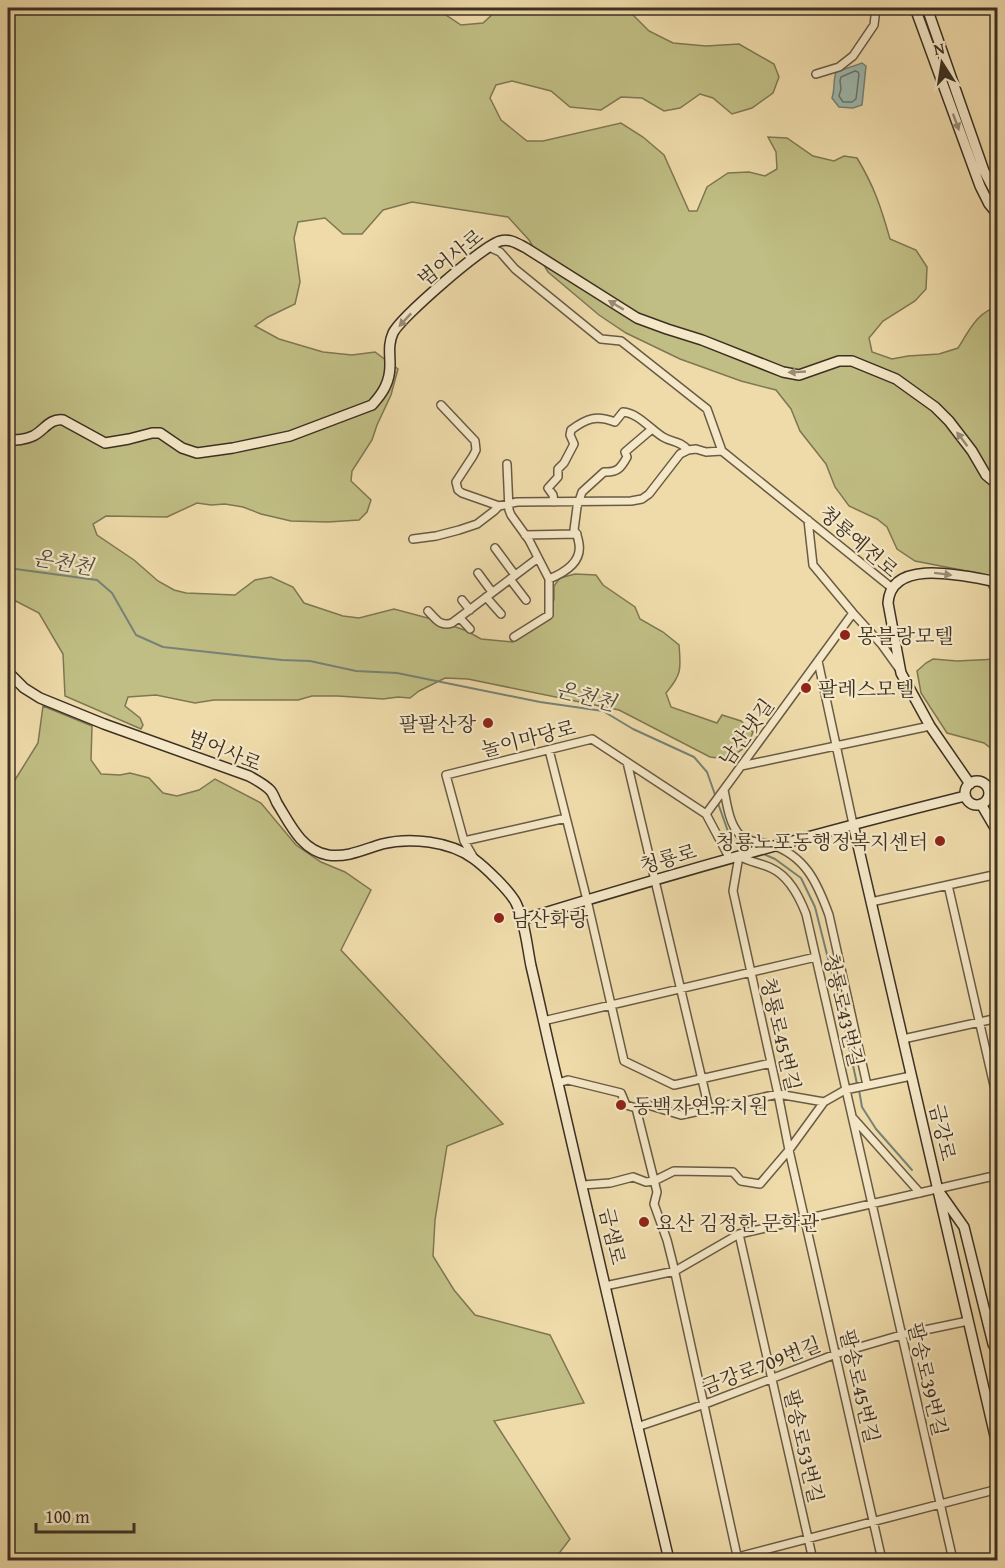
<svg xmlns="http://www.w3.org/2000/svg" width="1005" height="1568" viewBox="0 0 1005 1568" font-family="'Gentium Book Plus','Noto Serif KR',serif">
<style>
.green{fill:#c0be84;stroke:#7e7753;stroke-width:1.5}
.water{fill:#9cb9b0;stroke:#768277;stroke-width:1.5}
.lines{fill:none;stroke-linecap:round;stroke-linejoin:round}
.shore{stroke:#6c7469;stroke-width:1.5}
.stream{stroke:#768277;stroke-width:2}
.street-casing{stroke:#695b44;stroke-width:10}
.secondary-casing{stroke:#3c3022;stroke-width:12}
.street{stroke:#f5e8c8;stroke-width:7}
.secondary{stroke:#f5e8c8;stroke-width:9}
.oneway{fill:#988c75}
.poi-dot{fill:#8f2418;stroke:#f5e8c8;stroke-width:2}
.labels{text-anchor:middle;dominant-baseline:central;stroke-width:4.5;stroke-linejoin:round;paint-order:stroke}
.street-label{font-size:20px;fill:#3c3022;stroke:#f5e8c8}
.poi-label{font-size:20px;fill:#3c3022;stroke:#f5e8c8;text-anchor:start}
.water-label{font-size:21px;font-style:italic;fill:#4f4b3e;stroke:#f5e8c8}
</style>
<rect width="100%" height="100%" fill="#efdbaa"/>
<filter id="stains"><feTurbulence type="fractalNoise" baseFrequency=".00333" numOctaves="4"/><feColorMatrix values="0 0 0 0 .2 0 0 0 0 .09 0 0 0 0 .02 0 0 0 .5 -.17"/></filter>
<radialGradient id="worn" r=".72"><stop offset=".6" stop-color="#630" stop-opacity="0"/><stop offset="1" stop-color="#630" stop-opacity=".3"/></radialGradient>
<!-- green -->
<path class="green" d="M8,8H445L446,15L461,25L483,23L495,12L496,8H626L649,31L673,43L706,46L739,44L774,64L779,77L773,93L752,108L732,114L713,98L700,94L680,108L664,111L642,98L621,97L601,110L570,107L551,91L512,81L496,85L490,98L501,120L527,141H543L621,123L643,137L664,155L689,211H697L707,187L728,173L749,172L765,176L777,169L776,152L768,137L787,138L813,156L834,161L844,156L857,158C874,186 881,207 890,239L916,250L927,267L926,289L915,301L883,321L869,338L872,352L892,359L908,356L939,354L958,348C967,334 979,309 997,308V600L995,599L982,574L915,561L897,549L887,527L877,519L849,506L835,487L826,464L800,431L791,409L776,390L741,381L680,359L626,333L599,315L548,272L529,240L508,217L412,202L383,210L362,234H343L325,218L298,222L294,238L300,282L295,304L268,317L255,326L279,339L323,352L352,355L375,352L398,369L391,395L377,425L372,440L352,471L351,481L371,500L367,512L359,520L328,522L291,521L261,514L243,507L225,504L211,505L197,503L167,517L106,516L93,524L97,535L134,560L158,581L174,590L186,593L235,595L255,580L271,577L293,587L304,603L343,616L359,618L394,609L439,621L467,631L481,639L513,642L549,619L554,599V586L560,578L575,574L596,575L603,585L635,607L640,619L663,632L679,645C681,669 682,674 666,693L671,707L717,723L722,715L741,721L753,732C747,752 730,760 710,757L619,710L468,679L445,678L419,691L410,698L398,697L383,699L338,696H312L298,700H214L195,703L156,695L128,697L125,706L140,718L143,725L141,729L65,696L63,654L39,613L8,597Z
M933,659L957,661L997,659V753L984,743L947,733L921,693L917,671L926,663Z
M43,706L92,726L91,760L101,774L120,775L130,773L149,778L163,793L177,796L199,790L215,779L261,803L296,845L321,862L345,872L371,890L341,950L503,1124L447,1146L435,1220L433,1256L454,1290L475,1315L550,1335L584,1403L494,1421L570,1539L554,1560H81L42,1555L16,1560H8V791L38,743Z"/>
<!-- water -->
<path class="water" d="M862,63L866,66L862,105L853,108L839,107L832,98C835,89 833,81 836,72Z"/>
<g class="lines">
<!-- shore -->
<path class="shore" d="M855,71L858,72L859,74L856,99L852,102H843L839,96L841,89L840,81L841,77Z"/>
<!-- stream -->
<path class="stream" d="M8,568L97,580L112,593L136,635L163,647L282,660L310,661L356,671L397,673L540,702L603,711L633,729L694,757L707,772L731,840L751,849
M761,853L775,859L801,878L815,907L842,1014L857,1084
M859,1090L862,1107L876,1129L912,1170"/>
<defs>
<path id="street" d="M816,74L839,67L853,56L874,25L876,8
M489,247L500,252L515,269L601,339L621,341L707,409L722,451L892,588
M441,405L475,441L476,450L473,456L456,482L458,490L462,493L499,506
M507,464L509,510L511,515L529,540L549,579V615L514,637
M554,502L553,495L548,488L558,477V469L564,463L574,444L570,435L571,430C587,418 596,415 615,422L623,412C638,413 650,429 663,437C673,443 679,440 688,450
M808,520L813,565L853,613L882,645L900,670
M525,535L577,534
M413,539L436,536L459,530L477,524L494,511L499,506L517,502L631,501L642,499L649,494L680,454L688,450L696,449L706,452L722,451
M495,548L515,575
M478,573L492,592
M510,579L526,600
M549,579C564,573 582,563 579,544C578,538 578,535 574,530L577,507L582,492L604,472C617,473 621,468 627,457L625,452L652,429
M486,597L501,614
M462,600L470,610
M428,611C436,619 440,627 452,623L538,558
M460,618L470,629
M818,661L853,824
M549,750L587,900L624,1061L674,1085L771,1063
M627,762L709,1109
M741,766L930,726
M724,790C727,804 729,823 739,834C746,842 760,842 769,844C805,855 817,882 829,915L867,1085
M706,814L853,613
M464,841L566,818
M474,858L464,841L446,775L592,739L706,814L730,859
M948,885L998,1103
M871,902L998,874
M543,1021L816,957
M903,1039L998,1018
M558,1083L568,1080L621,1093L626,1105L636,1108L648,1105L681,1115L778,1094L824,1102L845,1090L911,1076
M636,1108L657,1192L654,1204L667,1240L673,1264L738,1560
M854,1119L920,1193
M583,1185L610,1183L633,1177L646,1182L654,1181L674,1171L733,1172L741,1181L760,1184L789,1150L824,1102
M739,1234L813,1560
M605,1286L675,1271L739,1234L998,1175
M986,1314L998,1312
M637,1427L705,1404L836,1354L901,1335L968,1321
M726,1560L998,1489
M882,1560L789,1150L778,1094L733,891L739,856C749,862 761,863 771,868C789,876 799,896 806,914L953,1560"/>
<path id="secondary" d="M915,8L980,186L989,204L998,215
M927,8L984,171L998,198
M8,440C17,440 24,440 33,436C44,431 49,418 63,420L105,443L129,439L152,433H160L182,448L197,453L233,448L290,436L372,405C383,393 390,382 390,365C390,353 388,344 393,333C401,317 483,246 500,241C510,238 518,244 526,248L637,318L667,329L702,340L783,372L799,375L839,361H852L896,379L935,407L949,421L972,451L986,475L998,485
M8,672L24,688L40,698L104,724L249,776C256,780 264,784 270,790C273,793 275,799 277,803C290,824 301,850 328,855C347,858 365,849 382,844C410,837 450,841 474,859C485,867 510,891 516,903C525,922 527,946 531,966C540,1004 548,1042 557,1079C595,1240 631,1400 669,1560
M965 793a12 12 0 1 1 24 0a12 12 0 1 1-24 0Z
M970,784L930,726L901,673L888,603C891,556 968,577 998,582
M981,804L998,833
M853,824L998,1449
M521,920C668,875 816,833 965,796
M940,1193L964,1227L993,1344L998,1352"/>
</defs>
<!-- street casing -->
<use href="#street" class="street-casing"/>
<!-- secondary casing -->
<use href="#secondary" class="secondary-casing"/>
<!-- street -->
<use href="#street" class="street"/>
<!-- secondary -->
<use href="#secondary" class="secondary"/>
</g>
<!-- one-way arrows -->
<defs><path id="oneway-solid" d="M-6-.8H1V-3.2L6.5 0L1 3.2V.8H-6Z" transform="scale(1.5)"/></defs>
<g class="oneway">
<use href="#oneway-solid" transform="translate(956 122) rotate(70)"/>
<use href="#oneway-solid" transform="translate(616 305) rotate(-149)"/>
<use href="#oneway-solid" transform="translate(405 320) rotate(133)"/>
<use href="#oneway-solid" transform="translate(797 372) rotate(177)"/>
<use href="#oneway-solid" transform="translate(962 439) rotate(-127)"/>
<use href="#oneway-solid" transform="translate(943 574) rotate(7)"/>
</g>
<!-- markers -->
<g class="poi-dot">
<circle cx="845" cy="635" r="6"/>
<circle cx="806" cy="688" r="6"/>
<circle cx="488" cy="723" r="6"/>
<circle cx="940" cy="841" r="6"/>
<circle cx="499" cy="918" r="6"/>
<circle cx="621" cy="1105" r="6"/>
<circle cx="644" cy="1222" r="6"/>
</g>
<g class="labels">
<!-- street labels -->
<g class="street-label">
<text transform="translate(450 257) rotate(-39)">범어사로</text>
<text transform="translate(859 541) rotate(41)">청룡예전로</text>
<text transform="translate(746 732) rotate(-54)">남산냇길</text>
<text transform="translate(528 738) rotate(-14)">놀이마당로</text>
<text transform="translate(225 750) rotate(22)">범어사로</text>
<text transform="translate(668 858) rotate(-16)">청룡로</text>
<text transform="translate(844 1010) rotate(77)">청룡로43번길</text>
<text transform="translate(781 1034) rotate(77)">청룡로45번길</text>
<text transform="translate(943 1132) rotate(77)">금강로</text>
<text transform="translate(613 1236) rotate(77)">금샘로</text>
<text transform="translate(761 1365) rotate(-21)">금강로709번길</text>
<text transform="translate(928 1379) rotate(77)">팔송로39번길</text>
<text transform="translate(860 1386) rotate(77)">팔송로45번길</text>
<text transform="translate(804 1446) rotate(77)">팔송로53번길</text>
</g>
<!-- poi labels -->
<g class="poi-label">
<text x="857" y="635">몽블랑모텔</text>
<text x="818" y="688">팔레스모텔</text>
<text x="476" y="723" text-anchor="end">팔팔산장</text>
<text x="928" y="841" text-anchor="end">청룡노포동행정복지센터</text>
<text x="511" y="918">남산화랑</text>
<text x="633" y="1105">동백자연유치원</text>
<text x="656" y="1222">요산 김정한 문학관</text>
</g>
<!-- water labels -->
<g class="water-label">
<text transform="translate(63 562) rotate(10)">온천천</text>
<text transform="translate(586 696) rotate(15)">온천천</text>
</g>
</g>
<!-- margin -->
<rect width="1005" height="1568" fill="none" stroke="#efdbaa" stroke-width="30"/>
<rect x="9" y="9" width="987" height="1550" fill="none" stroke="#3c3022" stroke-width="3"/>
<rect x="15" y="15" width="975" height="1538" fill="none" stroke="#3c3022" stroke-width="1.5"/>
<!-- north arrow -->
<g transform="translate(942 63) rotate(348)" stroke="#f5e8c8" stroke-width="4.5" paint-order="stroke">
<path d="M0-4.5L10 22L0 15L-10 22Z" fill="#3c3022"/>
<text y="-9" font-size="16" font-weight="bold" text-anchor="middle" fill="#3c3022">N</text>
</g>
<!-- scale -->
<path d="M36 1523v9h98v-9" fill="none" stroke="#3c3022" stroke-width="3"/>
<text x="45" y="1523" font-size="18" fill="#3c3022" stroke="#f5e8c8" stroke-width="4.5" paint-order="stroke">100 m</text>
<rect width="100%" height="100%" filter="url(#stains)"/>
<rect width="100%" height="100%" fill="url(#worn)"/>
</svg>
